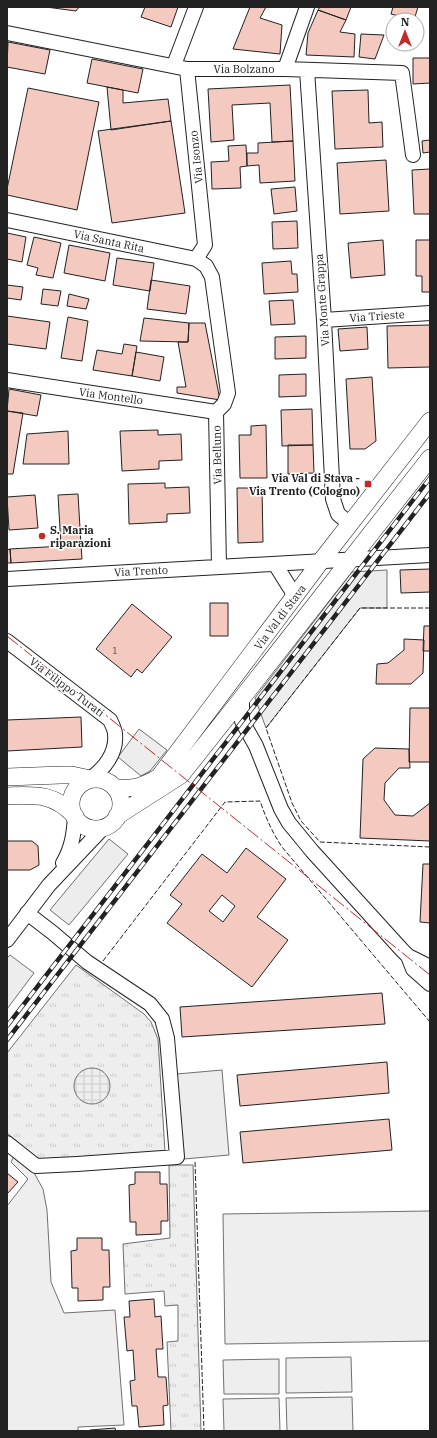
<svg xmlns="http://www.w3.org/2000/svg" width="437" height="1438" viewBox="0 0 437 1438" font-family="'IBM Plex Serif',serif">
<style>
.grass{fill:url(#grass-tufts);stroke:#6f6f6f}
.garden{fill:#eee;stroke:#6f6f6f}
.parking{fill:#ededed;stroke:#6f6f6f}
.plaza{fill:url(#plaza-grid);stroke:#6f6f6f}
.building{fill:#f3c9c0;stroke:#222;fill-rule:evenodd}
.lines{fill:none;stroke-linecap:round;stroke-linejoin:round}
.minor-casing{stroke:#222;stroke-width:16}
.tertiary-casing{stroke:#222;stroke-width:18}
.minor{stroke:#fff;stroke-width:14}
.tertiary{stroke:#fff;stroke-width:17}
.rail-casing{stroke:#222;stroke-width:4.5}
.rail{stroke:#fff;stroke-width:3;stroke-dasharray:9;stroke-linecap:butt}
.fence{stroke:#222;stroke-width:1;stroke-dasharray:5 2;stroke-linecap:butt}
.power{stroke:#c62828;stroke-width:1;stroke-dasharray:14 3 2 3;stroke-linecap:butt}
.poi-dot{fill:#c62828;stroke:#fff;stroke-width:1.5}
.labels{text-anchor:middle;dominant-baseline:central;stroke-width:3;stroke-linejoin:round;paint-order:stroke}
.number-label{font-size:9px;fill:#564c4a}
.street-label{font-size:11px;fill:#222;stroke:#fff}
.poi-label{font-size:11px;font-weight:bold;fill:#222;stroke:#fff;text-anchor:end}
</style>
<defs>
<pattern id="grass-tufts" width="24" height="20" patternUnits="userSpaceOnUse"><rect width="24" height="20" fill="#eee"/><path d="M3 7l-1-3M5 7V3M7 7l1-3M15 17l-1-3M17 17v-4M19 17l1-3" fill="none" stroke="#ccc"/></pattern>
<pattern id="plaza-grid" width="8" height="8" patternUnits="userSpaceOnUse"><rect width="8" height="8" fill="#ededed"/><path d="M0 4h8M4 0v8" fill="none" stroke="#cbcbcb"/></pattern>
</defs>
<rect width="100%" height="100%" fill="#fff"/>
<!-- grass -->
<path class="grass" d="M76,965L144,1014L151,1022L158,1039L165,1152L40,1161L7,1133V1053Z
M169,1165H193L201,1431H171L167,1342L178,1341V1305L165,1306L164,1291L125,1294L123,1244L170,1238Z"/>
<!-- garden -->
<path class="garden" d="M14,1156L33,1171L43,1189L47,1210L51,1282L64,1313L115,1310L124,1425L78,1427V1431H7V1206L28,1179L11,1162Z
M430,1211V1341L225,1344L223,1214Z
M351,1357L352,1392L286,1393V1358Z
M279,1359V1394H224L223,1360Z
M352,1397L353,1431H287L286,1398Z
M279,1398L280,1431H224L223,1399Z"/>
<!-- parking -->
<path class="parking" d="M387,570V608H360L266,728L255,698L352,572Z
M139,729L167,750L150,771L141,776L118,757Z
M109,839L128,854L69,925L50,910Z
M10,955L34,973L7,1009V958Z
M222,1070L229,1155L184,1159L177,1074Z"/>
<!-- plaza -->
<path class="plaza" d="M74 1086a18 18 0 1 1 36 0a18 18 0 1 1-36 0Z"/>
<!-- building -->
<path class="building" d="M46,7H79L76,11Z
M145,7H178L171,27L141,17Z
M250,7H266L260,18L282,25L280,54L233,49Z
M320,7H351L346,20L318,10Z
M393,7H418L414,20L391,14Z
M318,10L346,20L340,32L355,34L354,57L306,55L308,33Z
M361,34L384,35L375,59L359,57Z
M8,42L50,50L45,74L7,67Z
M413,58H430V83L413,84Z
M92,59L143,69L138,93L87,83Z
M290,85L293,141L272,142L270,103L232,105L234,140L211,142L208,89Z
M107,87L123,90V103L168,99L171,121L111,130Z
M28,88L99,102L77,210L7,195V189Z
M368,90L369,123L382,122L383,147L335,149L332,91Z
M171,121L185,213L112,223L98,131Z
M430,140V152L423,153L422,141Z
M293,141L295,181L260,183L259,165L247,166V153H258V143Z
M246,145L247,166L240,167L241,188L212,189L211,162L229,161L228,146Z
M386,160L389,211L340,214L337,163Z
M430,169V214H414L412,170Z
M295,187L297,211L274,214L271,189Z
M297,221L298,248L273,249L272,222Z
M7,233L26,237L22,262L7,259Z
M34,237L61,243L53,278L36,275L38,268L27,265Z
M383,240L385,275L351,278L348,243Z
M416,240H430V292H422V276H416Z
M69,245L110,253L105,281L64,273Z
M117,258L154,263L150,291L113,285Z
M291,261L292,274H297L298,292L264,294L262,263Z
M151,280L190,286L186,314L147,309Z
M7,285L23,287L21,300L7,298Z
M43,289L61,291L58,306L41,304Z
M69,294L89,299L86,309L67,306Z
M293,300L295,324L271,325L269,301Z
M7,316L50,322L46,349L7,344Z
M68,317L88,321L82,361L61,358Z
M144,318L189,323L188,342L140,341Z
M189,323H205L220,400L177,393V387H186L178,342H188Z
M430,325V367L388,368L387,326Z
M367,327L368,349L340,351L338,329Z
M306,336V358L275,359V337Z
M124,344L137,346L132,376L93,370L97,350L122,354Z
M136,352L164,357L160,381L132,376Z
M306,374V396L279,397V375Z
M372,377L376,441L365,449H350L346,379Z
M9,389L41,395L37,416L7,411Z
M312,409L313,445L282,446L281,410Z
M7,411L23,413L13,474H7Z
M266,425L267,478H240L239,435H251V426Z
M158,430V435L181,434L182,460L159,461V469L122,471L120,431Z
M68,431L69,464H23L27,434Z
M288,445H313L314,473L288,474Z
M165,483V488L189,487L190,513L167,514V522L129,524L128,484Z
M237,488H262L263,542L238,543Z
M78,494L81,545L61,546L58,495Z
M35,495L38,528L9,530L7,497Z
M81,545L82,559L11,563L10,549Z
M10,549L11,563H7V550Z
M430,569V592L401,593L400,570Z
M210,603H228V636H210Z
M132,604L172,637L142,673L137,669L131,677L96,649Z
M424,626H430V651H423Z
M404,639L424,640L423,673L411,684H376L377,664L388,663L404,650Z
M410,708H430V762H409Z
M81,717L82,747L7,751V720Z
M375,748L409,749L410,768H399L385,783L384,800L395,815L413,816L430,803V841L360,838L363,759Z
M7,841H32L38,846L39,865L30,870H7Z
M246,848L286,879L257,917L288,940L252,987L167,923L182,904L170,895L202,854L227,873ZM222,895L235,906L223,922L209,911Z
M423,864H430V923L420,922Z
M382,993L385,1024L182,1037L180,1007Z
M387,1062L389,1093L240,1106L237,1075Z
M389,1119L392,1150L243,1163L240,1132Z
M135,1172H160V1184H167L168,1221H161V1234L136,1235V1222H130L129,1185L135,1184Z
M7,1173L18,1182L7,1194Z
M77,1238H102V1250H109L110,1287H103V1300L78,1301V1288H72L71,1251L77,1250Z
M154,1299L155,1317L161,1316L163,1349H156L158,1377H166L168,1405L163,1406L164,1425L139,1427L137,1406H132L130,1381L135,1380L133,1350L127,1351L124,1317H130L129,1301Z
M115,1428L116,1431H90V1430Z"/>
<g class="lines">
<defs>
<path id="minor" d="M7,33L187,69H285L402,73L413,155
M174,65L196,7
M285,69L307,7
M307,70L324,320L333,499L338,514L350,524
M7,220L196,259L205,245L187,69
M196,259L206,266L212,277L228,393L224,404L216,412L219,566
M324,320L430,313
M7,380L216,412
M275,564L295,596
M7,579L430,555
M7,641L110,720C112,724 115,730 115,734C117,753 104,769 90,779
M242,698V721L256,746L281,809L289,823L312,851L402,950L408,956L430,967
M63,863C72,848 74,833 75,816
M7,940L49,885L103,828
M408,956L413,969L430,984
M7,1143L36,1166L77,1164L177,1157L167,1038L162,1019L150,1004L87,962L53,933L27,913"/>
<path id="tertiary" d="M7,777L61,775H72L90,779
M71 804a25 25 0 1 1 50 0a25 25 0 1 1-50 0Z
M116,788C134,789 143,787 159,777L321,561L430,421
M7,796C36,795 54,793 75,816
M117,816L181,775L242,698L430,458"/>
</defs>
<!-- minor casing -->
<use href="#minor" class="minor-casing"/>
<!-- tertiary casing -->
<use href="#tertiary" class="tertiary-casing"/>
<!-- minor -->
<use href="#minor" class="minor"/>
<!-- tertiary -->
<use href="#tertiary" class="tertiary"/>
<defs>
<path id="rail" d="M7,1026L430,478
M7,1040L430,493"/>
</defs>
<!-- rail casing -->
<use href="#rail" class="rail-casing"/>
<!-- rail -->
<use href="#rail" class="rail"/>
<!-- fence -->
<path class="fence" d="M430,608H360L266,728L292,803L301,821L320,842L430,847
M103,961L225,802L260,801C266,818 272,832 282,847L430,1022
M195,1162L204,1431"/>
<!-- power -->
<path class="power" d="M7,636L430,975"/>
</g>
<!-- markers -->
<g class="poi-dot">
<rect x="364" y="480" width="8" height="8" rx="2"/>
<circle cx="42" cy="536" r="4"/>
</g>
<g class="labels">
<!-- number labels -->
<g class="number-label">
<text x="115" y="650">1</text>
</g>
<!-- street labels -->
<g class="street-label">
<text x="244" y="69">Via Bolzano</text>
<text transform="translate(196 157) rotate(-96)">Via Isonzo</text>
<text transform="translate(109 241) rotate(12)">Via Santa Rita</text>
<text transform="translate(322 300) rotate(-94)">Via Monte Grappa</text>
<text transform="translate(377 316) rotate(-4)">Via Trieste</text>
<text transform="translate(111 396) rotate(8)">Via Montello</text>
<text transform="translate(217 455) rotate(-91)">Via Belluno</text>
<text transform="translate(141 571) rotate(-3)">Via Trento</text>
<text transform="translate(280 617) rotate(-53)">Via Val di Stava</text>
<text transform="translate(67 687) rotate(37)">Via Filippo Turati</text>
</g>
<!-- poi labels -->
<g class="poi-label">
<text x="360" y="478">Via Val di Stava -<tspan x="360" dy="13">Via Trento (Cologno)</tspan></text>
<text x="50" y="530" text-anchor="start">S. Maria<tspan x="50" dy="13">riparazioni</tspan></text>
</g>
</g>
<!-- border -->
<rect width="437" height="1438" fill="none" stroke="#222222" stroke-width="16"/>
<!-- north arrow -->
<g transform="translate(405 32)"><circle r="19" fill="#ffffff" stroke="#a7a7a7"/>
<path d="M0-3L7 15L0 10L-7 15Z" fill="#c62828"/>
<text y="-6" font-size="11" font-weight="bold" text-anchor="middle" fill="#222222">N</text>
</g>
</svg>
